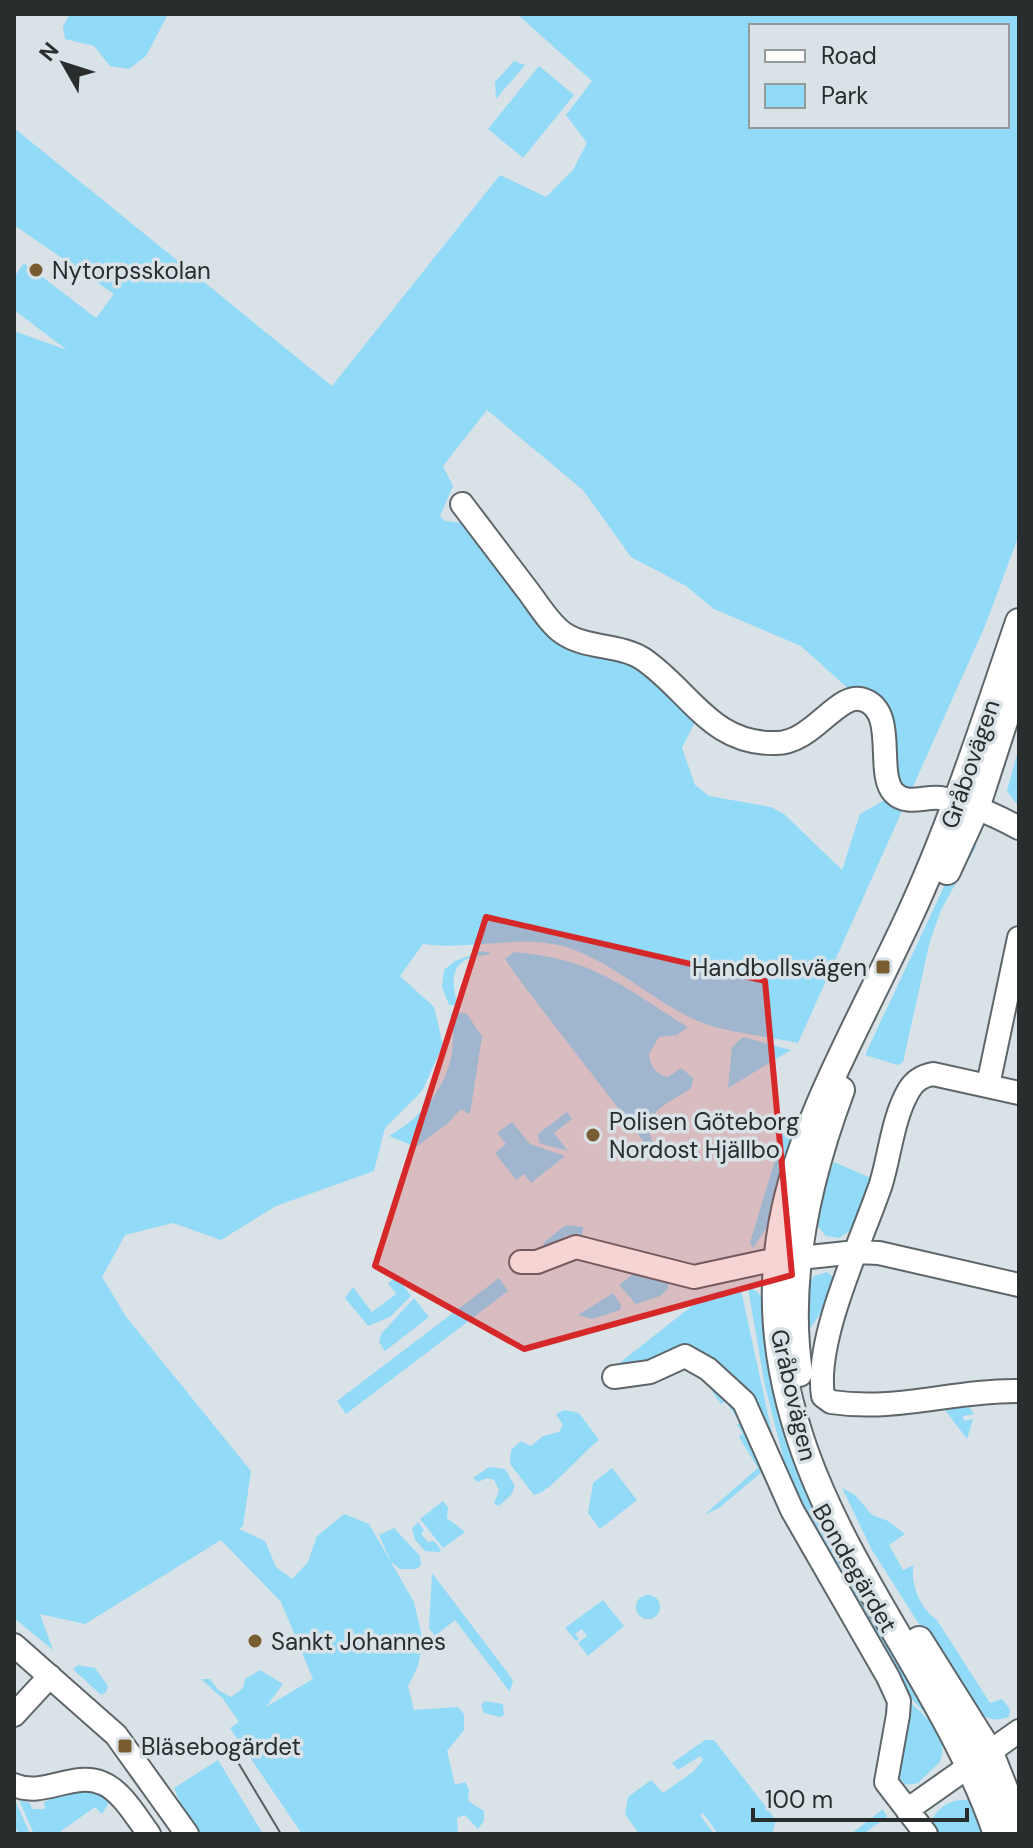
<svg xmlns="http://www.w3.org/2000/svg" width="1033" height="1848" viewBox="0 0 1033 1848" font-family="'DM Sans',sans-serif">
<style>
.green{fill:#91daf8;fill-rule:evenodd}
.lines{fill:none;stroke-linecap:round;stroke-linejoin:round}
.minor-casing{stroke:#5e6669;stroke-width:26}
.major-casing{stroke:#5e6669;stroke-width:30}
.minor{stroke:#fff;stroke-width:22}
.major{stroke:#fff;stroke-width:26}
.tram{stroke:#5b6062;stroke-width:2}
.marked{fill:#d62828;fill-opacity:0.2;stroke:#d62828;stroke-width:6;stroke-linejoin:round}
.poi-dot{fill:#795c2f;stroke:#d9e2e6;stroke-width:3}
.labels{text-anchor:middle;dominant-baseline:central;stroke-width:7;stroke-linejoin:round;paint-order:stroke}
.poi-label{font-size:24px;fill:#292d2e;stroke:#d9e2e6;text-anchor:start}
.street-label{font-size:24px;fill:#292d2e;stroke:#d9e2e6}
</style>
<rect width="100%" height="100%" fill="#d9e2e6"/>
<!-- green -->
<path class="green" d="M70,14H168L146,56L129,69L110,66L94,46L65,39L63,26Z
M517,14H1019V535L985,626L798,1043C767,1036 718,1032 691,1018C650,998 613,963 569,948C522,933 471,951 423,944L400,976L434,1007L443,1045L422,1091L385,1128L374,1171L276,1206L221,1240L173,1223L125,1235L102,1277L127,1318L251,1471L243,1526L239,1529L265,1541L276,1567L292,1579L308,1562L317,1536L344,1514L369,1524L414,1602L423,1641L418,1666L408,1686L414,1710L458,1707L464,1714V1730L447,1751L455,1785L465,1782L469,1790L468,1801L484,1811V1821L478,1829L465,1815L457,1818L458,1834H302L230,1728L239,1722L223,1699L201,1679H210L218,1690L231,1697L243,1688L245,1679L260,1670L283,1684L266,1707L313,1679L281,1602L221,1540L85,1624L40,1614L53,1650L14,1618V331L67,350L14,310V277L24,263L96,318L114,294L14,225V128L332,386L500,175L546,197L573,170L587,143L566,115L592,81ZM751,26H1007V126H751ZM487,410L583,490L631,557L686,586L714,609L801,646L872,710L896,780L885,800L860,814L842,870L784,814L771,807L709,796L695,785L682,748L698,716L637,660L555,633L470,524L445,521L440,516L453,486L443,466Z
M514,61L525,65L496,99L495,82Z
M539,66L574,95L523,158L488,129Z
M1019,747V807L1007,791Z
M978,843L941,910L930,941L903,1062L898,1065L865,1055L949,876Z
M482,951L491,953C486,956 480,955 473,957C447,964 453,988 458,1006L449,1005L442,987L444,970L455,961Z
M514,952C598,960 619,985 688,1027L677,1035L659,1037L649,1054C650,1066 656,1075 668,1077L681,1068L693,1078L691,1088C669,1104 634,1114 656,1147L651,1150L645,1143L524,986L505,959Z
M466,1013L482,1036L470,1114L461,1109L447,1124L416,1147L389,1136C433,1111 463,1066 450,1014Z
M743,1037L791,1050L728,1088L732,1047Z
M567,1112L572,1119L554,1133L568,1151L539,1143L538,1134Z
M512,1122L530,1144L565,1156L531,1183L524,1174L516,1180L495,1153L506,1144L497,1133Z
M783,1133L796,1136L771,1221L753,1248L750,1243Z
M834,1162L873,1179L854,1228L839,1238L826,1236L814,1222L815,1206Z
M566,1225L583,1227L582,1238L576,1234L564,1236L563,1244L547,1249L543,1243Z
M637,1271L669,1279L668,1289L660,1296L636,1304L619,1285Z
M827,1272L835,1279V1292L805,1336L807,1288L814,1276Z
M397,1277L411,1296L390,1317L368,1326L345,1298L353,1287L372,1312L396,1294L388,1283Z
M499,1278L508,1291L346,1414L337,1401Z
M748,1288C773,1291 771,1344 775,1364L939,1728L909,1696L792,1492L765,1386Z
M741,1290L777,1456L756,1413L674,1350L623,1369L617,1365L702,1298L719,1291Z
M613,1293L621,1305L620,1310L592,1319L578,1315Z
M414,1298L429,1317L385,1351L379,1342L381,1334Z
M715,1387L733,1397L763,1471L719,1508L704,1515L758,1468L739,1437L743,1433L737,1425L740,1422L725,1401L721,1404L712,1391Z
M947,1405H968L974,1414L963,1416L964,1421L973,1419L967,1439L945,1410Z
M564,1410L579,1413L599,1440C584,1451 548,1494 534,1495L510,1464L511,1450L521,1441L531,1446L543,1436L559,1432L563,1425L556,1414Z
M489,1467L505,1469L515,1486L511,1495L499,1506L494,1504L499,1490L494,1480L487,1478L478,1482L473,1478Z
M612,1468L637,1500L600,1529L588,1513L593,1483Z
M842,1488L855,1495L872,1515L888,1521L905,1534L889,1545L903,1570L914,1565C909,1582 921,1610 937,1620L990,1703L1002,1699L1010,1709L1009,1717C986,1725 978,1712 964,1695L872,1550Z
M443,1501L448,1507L447,1518L465,1532L443,1548L420,1519Z
M418,1522L424,1530L421,1534L428,1542L434,1541L441,1550L439,1552L425,1551L415,1540L412,1528Z
M394,1528L420,1556L421,1565L416,1569H400L391,1562L379,1535Z
M432,1573L513,1680L510,1692L455,1620L435,1636L429,1628Z
M636 1607a12 12 0 1 1 24 0a12 12 0 1 1-24 0Z
M603,1600L624,1626L588,1656L578,1643L587,1636L582,1629L575,1634L579,1639L576,1641L565,1628Z
M78,1665L95,1668L108,1686L106,1692L101,1695L73,1669Z
M907,1699C925,1717 950,1734 940,1762L918,1783L907,1785L897,1777Z
M485,1701L503,1704L504,1715L500,1717L484,1713L481,1705Z
M705,1740H714L776,1820L772,1834H718L703,1813L700,1815L714,1834H639L625,1814L628,1797L651,1780L663,1793L693,1772L703,1760L700,1756L678,1770L672,1763Z
M218,1760L263,1834H200L186,1816L174,1788Z
M72,1790H99L110,1801L102,1814L95,1807L57,1834H34L19,1800L30,1803L32,1809H45L44,1802Z
M14,1798L30,1834H19L14,1826Z
M967,1800L973,1803L990,1834H934L931,1822C938,1806 951,1799 967,1800Z
M883,1809L887,1817L863,1834H851Z"/>
<g class="lines">
<defs>
<path id="minor" d="M462,504C484,533 506,562 528,591C538,604 549,623 563,633C586,649 620,644 643,659C690,691 711,745 776,743C814,743 838,690 864,700C898,712 875,773 894,793C907,806 925,796 940,798C967,802 995,815 1019,828
M988,1085L1019,938
M1019,1093L933,1074C922,1076 915,1080 909,1090C893,1117 890,1154 881,1184C862,1240 814,1339 823,1396L831,1402C898,1412 953,1390 1019,1391
M521,1262H537L576,1247L694,1277L763,1262L856,1252L879,1253L1019,1285
M614,1377L650,1372L685,1356L708,1369L744,1402L792,1510L888,1677L899,1701L898,1715L886,1782L926,1834
M14,1645L116,1735L187,1834
M14,1715L50,1676
M14,1785C43,1798 73,1771 102,1783C121,1790 137,1818 149,1834
M907,1810L1019,1731"/>
<path id="major" d="M947,871L976,808L1019,675
M799,1373C785,1278 808,1178 841,1090
M919,1640L990,1753L1019,1826
M997,1834C951,1699 853,1586 805,1452C727,1232 820,1108 909,917C953,822 985,721 1019,622"/>
</defs>
<!-- minor casing -->
<use href="#minor" class="minor-casing"/>
<!-- major casing -->
<use href="#major" class="major-casing"/>
<!-- minor -->
<use href="#minor" class="minor"/>
<!-- major -->
<use href="#major" class="major"/>
<!-- tram -->
<path class="tram" d="M233,1754L281,1834"/>
</g>
<!-- marked area -->
<path class="marked" d="M486,917L765,981L792,1275L524,1349L375,1266Z"/>
<!-- markers -->
<g class="poi-dot">
<circle cx="36" cy="270" r="8"/>
<rect x="875" y="959" width="16" height="16" rx="4"/>
<circle cx="593" cy="1135" r="8"/>
<circle cx="255" cy="1641" r="8"/>
<rect x="117" y="1738" width="16" height="16" rx="4"/>
</g>
<g class="labels">
<!-- poi labels -->
<g class="poi-label">
<text x="52" y="270">Nytorpsskolan</text>
<text x="867" y="967" text-anchor="end">Handbollsvägen</text>
<text x="609" y="1121">Polisen Göteborg<tspan x="609" dy="28">Nordost Hjällbo</tspan></text>
<text x="271" y="1641">Sankt Johannes</text>
<text x="141" y="1746">Bläsebogärdet</text>
</g>
<!-- street labels -->
<g class="street-label">
<text transform="translate(970 764) rotate(-71)">Gråbovägen</text>
<text transform="translate(794 1395) rotate(77)">Gråbovägen</text>
<text transform="translate(855 1568) rotate(60)">Bondegärdet</text>
</g>
</g>
<!-- border -->
<rect width="1033" height="1848" fill="none" stroke="#292d2e" stroke-width="32"/>
<!-- legend -->
<rect x="749" y="24" width="260" height="104" fill="#d9e2e6" stroke="#939a9c" stroke-width="2"/>
<rect x="765" y="50" width="40" height="12" fill="#ffffff" stroke="#939a9c" stroke-width="2"/>
<text x="821" y="64" font-size="24" fill="#292d2e">Road</text>
<rect x="765" y="84" width="40" height="24" fill="#91daf8" stroke="#939a9c" stroke-width="2"/>
<text x="821" y="104" font-size="24" fill="#292d2e">Park</text>
<!-- north arrow -->
<g transform="translate(64 64) rotate(309)" stroke="#d9e2e6" stroke-width="6" paint-order="stroke">
<path d="M0-6L14 30L0 20L-14 30Z" fill="#292d2e"/>
<text y="-12" font-size="22" font-weight="bold" text-anchor="middle" fill="#292d2e">N</text>
</g>
<!-- scale -->
<path d="M753 1808v12h214v-12" fill="none" stroke="#292d2e" stroke-width="4"/>
<text x="765" y="1808" font-size="24" fill="#292d2e" stroke="#d9e2e6" stroke-width="6" paint-order="stroke">100 m</text>
</svg>
